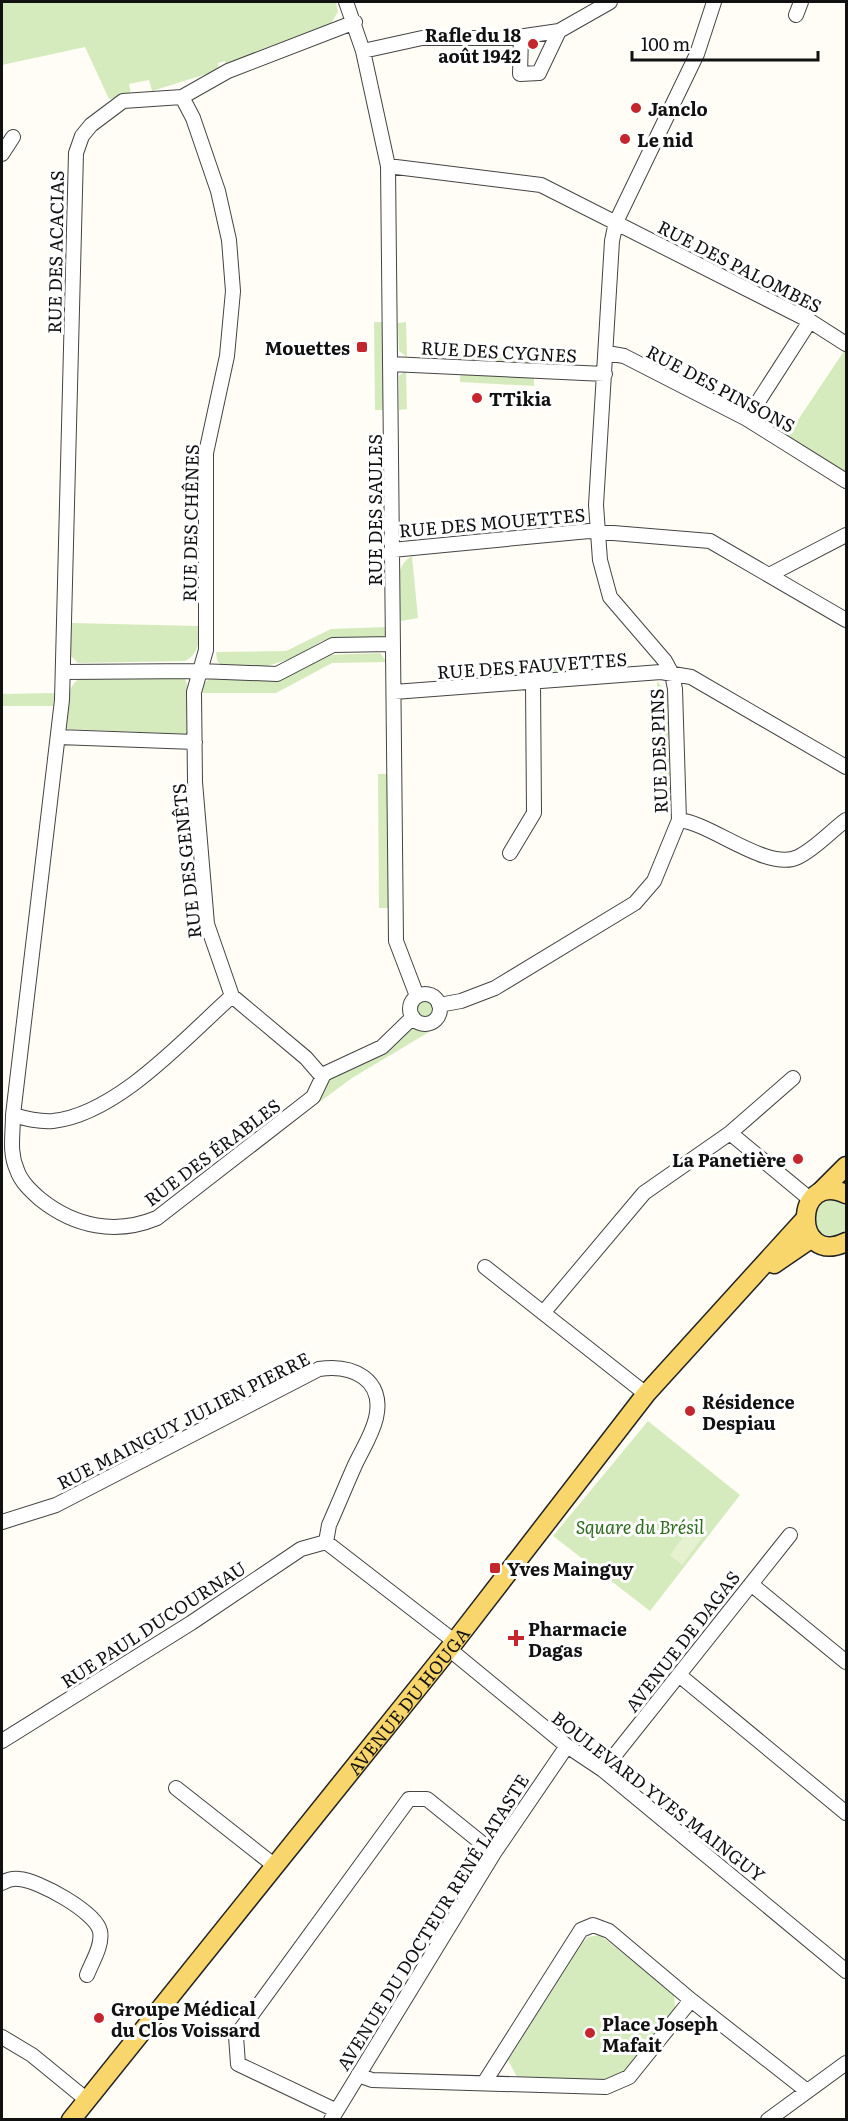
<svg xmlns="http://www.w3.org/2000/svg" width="848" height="2121" viewBox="0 0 848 2121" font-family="Literata,serif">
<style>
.green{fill:#d5ebbd}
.pitch{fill:#e6f2cf}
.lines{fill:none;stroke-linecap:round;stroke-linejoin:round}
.minor-casing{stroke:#444;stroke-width:16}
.major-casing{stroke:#222;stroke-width:21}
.minor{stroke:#fff;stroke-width:14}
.major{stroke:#f9d66b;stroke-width:18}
.poi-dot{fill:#c4262e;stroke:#fff;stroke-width:2}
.labels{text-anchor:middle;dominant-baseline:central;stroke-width:6;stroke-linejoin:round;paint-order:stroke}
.poi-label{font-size:18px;font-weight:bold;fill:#111;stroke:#fff;text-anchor:start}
.street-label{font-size:18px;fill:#111;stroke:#fff}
.park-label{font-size:18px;font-style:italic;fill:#2f6b1f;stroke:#fff}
</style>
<rect width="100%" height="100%" fill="#fffdf5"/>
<!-- green -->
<path class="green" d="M2,2H336L338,12L331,23L227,68L225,61L218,63L219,70L152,91L149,80L129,84L131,95L109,99L85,47L2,65Z
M374,322H383L384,410H375Z
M406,322L407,357L399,351L398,323Z
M844,351L846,352V472L788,435Z
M460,352L534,356V363L460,359Z
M406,370L407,409L399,410V376Z
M460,373L534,377V386L460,382Z
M412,556L418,618L401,621C400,599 390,568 412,556Z
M71,623L199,626C199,641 200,653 185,661L78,663L69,654Z
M386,627V635L381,638L322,641L293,658L264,667L221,665L217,661L216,652L286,651L331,629Z
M380,653L387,662L332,663L276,693H202L204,683L211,678L276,681L325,655Z
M568,664L569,674L492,679L491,670Z
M178,677L185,679L187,684L188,734L67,729C68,713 64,685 81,678Z
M657,681L669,695L672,812H662Z
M55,693L53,706H2V694Z
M378,774H388L389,908H379Z
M416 1009a9 9 0 1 1 18 0a9 9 0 1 1-18 0Z
M416,1026L423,1027L429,1032L352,1078L313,1107L330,1076L381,1054Z
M832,1194L846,1202V1230L837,1237L816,1233L811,1208Z
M648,1421L740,1495L650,1611L553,1536Z
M600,1935L674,1994L675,2008C660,2028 636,2068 614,2077C594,2085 540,2077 517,2077L508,2060L583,1942L588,1937Z"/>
<!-- pitch -->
<path class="pitch" d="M690,1528L702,1538L682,1565L670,1555Z"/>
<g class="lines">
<defs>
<path id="minor" d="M346,2L363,51L388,166L396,941L417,996
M796,15L801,2
M355,22L228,71L182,97L123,101L91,125L82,136L76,153L62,700L13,1115C13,1135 9,1152 17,1170C21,1182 31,1191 40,1199C75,1227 116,1235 157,1218L313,1097L324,1074L382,1047L413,1017
M521,36L520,74L539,73L559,31
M363,51L422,38H511L559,31L610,2
M182,97L193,118L218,191L229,240L233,291L227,356L206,453V650L194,692L195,782L207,924L232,996L306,1058L319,1073L324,1074
M2,154L13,137
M388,166L541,185L810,321L846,344
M607,353L624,356L747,419L846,481
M391,364L605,374
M747,419L810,321
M392,550L589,531L710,541L846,620
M771,574L846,535
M64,672L199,671L277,674L333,645L393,644
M394,692L661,672L691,677L846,767
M58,737L195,742
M679,820C711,823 768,872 798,857C815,849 831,831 846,820
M510,853L534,813L533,683
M410 1009a15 15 0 1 1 30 0a15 15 0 1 1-30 0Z
M439,1005L461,1001L495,988L635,903L654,881L679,820L675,689L672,674L665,661L610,597L600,560L596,505L612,241L616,222L697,54L714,2
M13,1115C27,1119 39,1122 53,1121C118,1114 186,1037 232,996
M730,1133L811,1200
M485,1267L646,1394
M543,1313L644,1193L730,1133L793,1078
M2,1522L56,1505L319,1369C352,1364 385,1379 376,1418C372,1435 362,1450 355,1465C346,1485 338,1505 329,1525L326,1542L454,1641
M751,1584L846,1662
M449,1649L567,1746L603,1770L846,1971
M679,1675L846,1813
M2,1741L191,1623L301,1549L326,1542
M603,1770L790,1535
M176,1788L275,1866
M2,1883C7,1880 13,1878 19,1879C38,1880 96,1912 100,1931C103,1945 92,1962 87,1975
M2,2037L32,2055L87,2100
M358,2075L372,2080L606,2087L629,2077L691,2000
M484,2083L581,1930L593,1925L609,1931L691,2000L807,2091
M335,2110L238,2064L236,2036L409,1799H427L494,1853
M331,2120L494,1853L567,1746
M768,2120L846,2063"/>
<g id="major">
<path d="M820,1192L846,1166"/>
<path d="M846,1194C793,1169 792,1268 846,1242"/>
<path d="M774,1264L812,1238"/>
<path id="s1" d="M71,2120L449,1649L646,1394L804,1220"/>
</g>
</defs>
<!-- minor casing -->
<use href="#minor" class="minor-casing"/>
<!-- major casing -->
<use href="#major" class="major-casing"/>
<!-- minor -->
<use href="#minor" class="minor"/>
<!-- major -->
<use href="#major" class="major"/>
</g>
<!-- markers -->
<g class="poi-dot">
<circle cx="533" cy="44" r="6"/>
<circle cx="636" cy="108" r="6"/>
<circle cx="625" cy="139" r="6"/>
<rect x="356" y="341" width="12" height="12" rx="3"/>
<circle cx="477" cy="398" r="6"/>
<circle cx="798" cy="1159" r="6"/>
<circle cx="690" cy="1411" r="6"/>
<rect x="489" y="1562" width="12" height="12" rx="3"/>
<path d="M513 1629h6v6h6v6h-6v6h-6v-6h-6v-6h6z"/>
<circle cx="99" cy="2018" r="6"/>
<circle cx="590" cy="2033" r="6"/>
</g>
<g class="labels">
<!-- poi labels -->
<g class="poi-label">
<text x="521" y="34" text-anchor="end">Rafle du 18<tspan x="521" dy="21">août 1942</tspan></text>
<text x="648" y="108">Janclo</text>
<text x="637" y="139">Le nid</text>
<text x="350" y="347" text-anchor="end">Mouettes</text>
<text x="489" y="398">TTikia</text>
<text x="786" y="1159" text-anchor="end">La Panetière</text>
<text x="702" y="1401">Résidence<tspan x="702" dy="21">Despiau</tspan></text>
<text x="507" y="1568">Yves Mainguy</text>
<text x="528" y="1628">Pharmacie<tspan x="528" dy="21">Dagas</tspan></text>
<text x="111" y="2008">Groupe Médical<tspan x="111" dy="21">du Clos Voissard</tspan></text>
<text x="602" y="2023">Place Joseph<tspan x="602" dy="21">Mafait</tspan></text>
</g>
<!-- street labels -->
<g class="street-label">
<text transform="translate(55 252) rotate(-89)">RUE DES ACACIAS</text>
<text transform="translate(740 266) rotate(27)">RUE DES PALOMBES</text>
<text transform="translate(499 351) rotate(3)">RUE DES CYGNES</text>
<text transform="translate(721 388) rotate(28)">RUE DES PINSONS</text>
<text transform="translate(374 510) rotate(-90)">RUE DES SAULES</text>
<text transform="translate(492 522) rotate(-5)">RUE DES MOUETTES</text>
<text transform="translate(190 523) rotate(-89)">RUE DES CHÊNES</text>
<text transform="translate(532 665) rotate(-4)">RUE DES FAUVETTES</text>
<text transform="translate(658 751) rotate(-92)">RUE DES PINS</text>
<text transform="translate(186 861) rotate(-96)">RUE DES GENÊTS</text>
<text transform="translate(212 1152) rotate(-37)">RUE DES ÉRABLES</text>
<text transform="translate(183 1420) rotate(-27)">RUE MAINGUY JULIEN PIERRE</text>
<text transform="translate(153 1624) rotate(-33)">RUE PAUL DUCOURNAU</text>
<text transform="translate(682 1641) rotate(-52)">AVENUE DE DAGAS</text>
<text stroke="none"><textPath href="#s1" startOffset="538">AVENUE DU HOUGA</textPath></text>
<text transform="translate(659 1796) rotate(38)">BOULEVARD YVES MAINGUY</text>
<text transform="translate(432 1922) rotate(-58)">AVENUE DU DOCTEUR RENÉ LATASTE</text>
</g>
<!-- park labels -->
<g class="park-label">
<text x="640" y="1526">Square du Brésil</text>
</g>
</g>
<!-- border -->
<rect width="848" height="2121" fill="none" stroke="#111111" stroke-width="6"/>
<!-- scale -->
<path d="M632 51v9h186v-9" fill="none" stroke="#111111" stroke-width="3"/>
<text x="641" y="51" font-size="18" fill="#111111" stroke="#ffffff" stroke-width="4.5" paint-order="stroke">100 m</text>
</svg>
